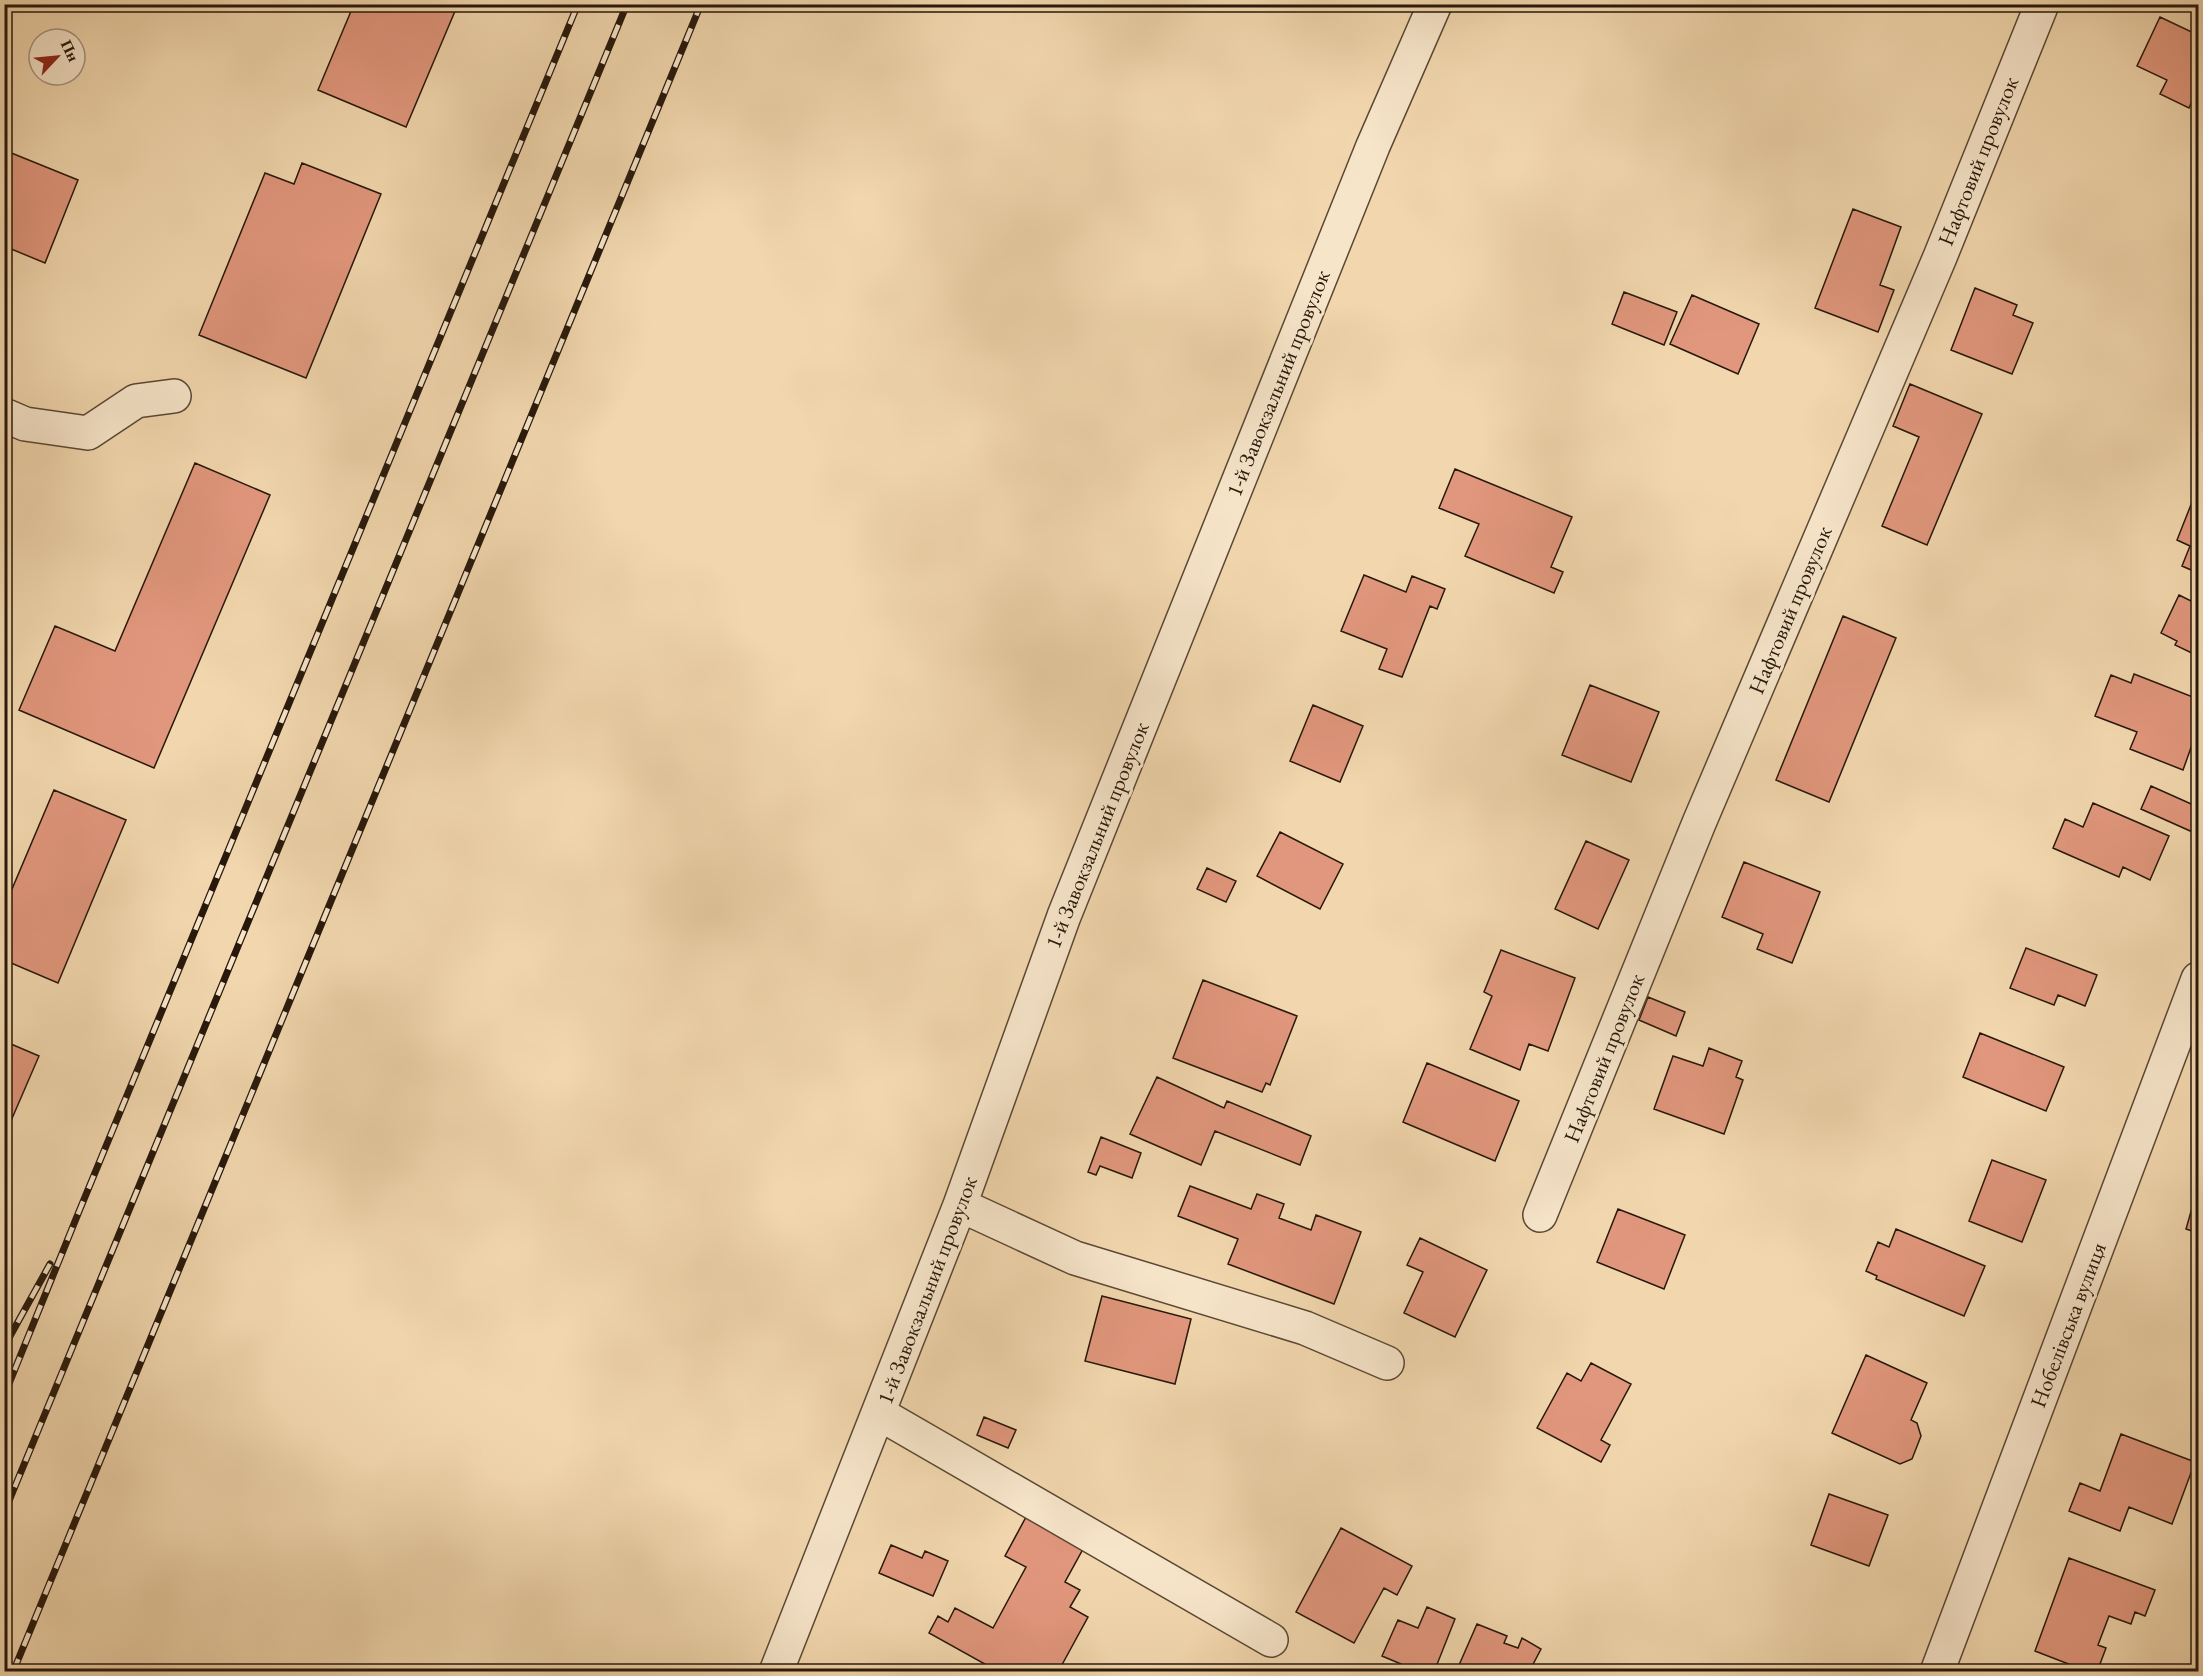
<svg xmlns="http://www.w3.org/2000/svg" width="2203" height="1676" viewBox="0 0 2203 1676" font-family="'EB Garamond',serif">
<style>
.building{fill:#e1977d;stroke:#27180b;stroke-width:1.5}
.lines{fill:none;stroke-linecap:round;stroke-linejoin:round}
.minor-casing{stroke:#5a4834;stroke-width:36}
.minor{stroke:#f7e5ca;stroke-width:33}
.rail-casing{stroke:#27180b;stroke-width:7}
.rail{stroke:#f7e5ca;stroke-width:4.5;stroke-dasharray:14;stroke-linecap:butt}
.labels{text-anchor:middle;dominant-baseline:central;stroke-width:6;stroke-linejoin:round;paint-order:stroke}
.street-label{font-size:22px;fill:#27180b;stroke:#f7e5ca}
</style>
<rect width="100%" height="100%" fill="#f2d7ae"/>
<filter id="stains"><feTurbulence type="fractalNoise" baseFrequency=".00333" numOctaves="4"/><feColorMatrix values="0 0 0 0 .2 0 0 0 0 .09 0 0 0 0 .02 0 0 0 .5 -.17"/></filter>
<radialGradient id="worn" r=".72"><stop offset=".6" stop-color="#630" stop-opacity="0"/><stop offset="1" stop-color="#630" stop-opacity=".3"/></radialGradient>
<!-- building -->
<path class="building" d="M354,4H458L406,127L318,90Z
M2160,17L2198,35V87L2189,108L2160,94L2167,80L2137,66Z
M4,150L78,180L45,263L4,246Z
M302,163L381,194L306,378L199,335L265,173L294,184Z
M1853,209L1901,227L1880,285L1894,290L1878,332L1815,308Z
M1975,288L2017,305L2013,315L2033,323L2012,374L1951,350Z
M1624,292L1677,312L1664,345L1612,324Z
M1692,295L1759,324L1738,374L1670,344Z
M1910,384L1982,414L1927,545L1882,526L1919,437L1893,426Z
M195,463L270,495L154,768L19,710L55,626L115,651Z
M1455,469L1572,517L1551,567L1563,572L1554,593L1465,556L1479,524L1439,508Z
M2198,487V573L2182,566L2190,546L2177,540Z
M1364,575L1406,592L1412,576L1445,589L1437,609L1430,606L1402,677L1379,669L1387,649L1341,631Z
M2179,595L2195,603L2198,595V656L2175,645L2177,641L2161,633Z
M1843,616L1896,638L1829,802L1776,780Z
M2134,674L2198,699V728L2183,770L2130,749L2137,732L2095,716L2111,675L2131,683Z
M1590,685L1659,712L1631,782L1562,755Z
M1313,705L1363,726L1340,782L1290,761Z
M2151,786L2198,807L2197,834L2141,809Z
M54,790L126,820L58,983L4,960V908Z
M2093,803L2169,836L2150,880L2123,867L2119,877L2053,848L2065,819L2083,827Z
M1280,832L1343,864L1320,909L1257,876Z
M1586,841L1629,860L1598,929L1555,909Z
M1744,862L1820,892L1792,963L1757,949L1763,934L1722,917Z
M1207,868L1236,881L1226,902L1197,889Z
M2026,948L2097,975L2085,1006L2058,995L2054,1005L2010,988Z
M1501,950L1575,978L1548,1051L1529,1044L1520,1070L1470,1049L1492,996L1484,992Z
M1203,980L1297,1016L1270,1085L1266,1083L1262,1092L1173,1058Z
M1648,997L1685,1012L1676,1036L1639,1020Z
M1980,1033L2064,1067L2046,1111L1963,1077Z
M4,1041L39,1056L4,1137Z
M1709,1048L1742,1061L1736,1077L1743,1080L1724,1134L1654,1109L1673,1056L1703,1066Z
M1427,1063L1519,1101L1495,1161L1403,1122Z
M1157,1077L1224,1108L1227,1101L1311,1136L1300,1165L1215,1131L1201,1165L1130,1134Z
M1101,1137L1141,1153L1132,1178L1100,1166L1096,1175L1088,1172Z
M1992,1160L2046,1180L2022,1242L1969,1221Z
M1190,1186L1251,1209L1257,1194L1284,1204L1279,1218L1311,1230L1316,1215L1361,1232L1334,1304L1228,1264L1238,1239L1178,1216Z
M2198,1187V1233L2186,1229Z
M1618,1209L1685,1235L1664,1289L1597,1262Z
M1896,1229L1985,1266L1964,1316L1876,1279L1877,1276L1866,1271L1878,1242L1889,1247Z
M1420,1238L1487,1270L1455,1337L1404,1313L1423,1272L1407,1265Z
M1102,1296L1191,1319L1175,1384L1085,1361Z
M1866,1355L1927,1383L1911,1420L1917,1423L1921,1436L1912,1459L1900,1464L1832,1433Z
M1591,1363L1631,1384L1601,1440L1610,1445L1601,1462L1537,1428L1567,1373L1581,1381Z
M984,1417L1016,1430L1008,1448L977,1435Z
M2121,1434L2195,1462L2172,1524L2129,1507L2120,1531L2069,1511L2080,1483L2100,1491Z
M1829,1494L1888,1515L1869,1566L1811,1545Z
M1026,1517L1083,1549L1065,1582L1080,1590L1070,1607L1088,1617L1058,1672H999L929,1633L938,1616L948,1622L955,1608L993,1628L1026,1567L1005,1556Z
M1341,1528L1412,1566L1397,1595L1384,1588L1354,1643L1296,1612Z
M891,1545L922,1558L925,1551L948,1561L933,1596L879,1573Z
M2069,1558L2155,1590L2145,1616L2135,1612L2131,1624L2109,1616L2098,1645L2106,1648L2097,1672H2089L2035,1651Z
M1427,1607L1455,1619L1436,1667L1448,1672H1398L1401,1664L1382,1656L1398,1620L1418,1628Z
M1477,1624L1507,1636L1504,1643L1518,1648L1522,1638L1541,1649L1529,1672H1456Z"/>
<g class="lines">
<defs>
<path id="minor" d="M4,415L25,424L88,433L136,401L174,396
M960,1205L1075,1258L1305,1328L1387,1363
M1540,1215L1699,823L1940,257L2042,4
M880,1414L1271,1640
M776,1672L960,1205L1064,916L1373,146L1435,4
M1937,1672L2198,979"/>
</defs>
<!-- minor casing -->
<use href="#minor" class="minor-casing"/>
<!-- minor -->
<use href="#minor" class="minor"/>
<defs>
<path id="rail" d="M4,1347L50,1264
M4,1396L80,1209L578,4
M4,1513L627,4
M13,1672L701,4"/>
</defs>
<!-- rail casing -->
<use href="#rail" class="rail-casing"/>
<!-- rail -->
<use href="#rail" class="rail"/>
</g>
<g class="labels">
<!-- street labels -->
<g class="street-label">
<text transform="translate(1978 161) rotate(-68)">Нафтовий провулок</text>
<text transform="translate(1278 383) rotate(-68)">1-й Завокзальний провулок</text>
<text transform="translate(1790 610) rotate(-67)">Нафтовий провулок</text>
<text transform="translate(1097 835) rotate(-68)">1-й Завокзальний провулок</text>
<text transform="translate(1604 1058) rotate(-68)">Нафтовий провулок</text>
<text transform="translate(927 1290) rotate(-69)">1-й Завокзальний провулок</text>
<text transform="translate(2068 1325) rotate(-69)">Нобелівська вулиця</text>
</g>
</g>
<!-- margin -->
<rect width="2203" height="1676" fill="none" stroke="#f2d7ae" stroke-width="24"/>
<rect x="6" y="6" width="2191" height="1664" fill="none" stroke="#27180b" stroke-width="3"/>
<rect x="12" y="12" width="2179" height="1652" fill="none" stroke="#27180b" stroke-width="1.5"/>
<!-- north arrow -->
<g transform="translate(57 57) rotate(64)"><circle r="28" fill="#f7e5ca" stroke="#a4937e" stroke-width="1.5"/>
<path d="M0-4.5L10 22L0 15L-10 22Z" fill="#8f2418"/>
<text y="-9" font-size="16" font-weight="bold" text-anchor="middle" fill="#27180b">Пн</text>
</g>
<rect width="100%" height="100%" filter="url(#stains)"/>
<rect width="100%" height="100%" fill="url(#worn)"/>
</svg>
